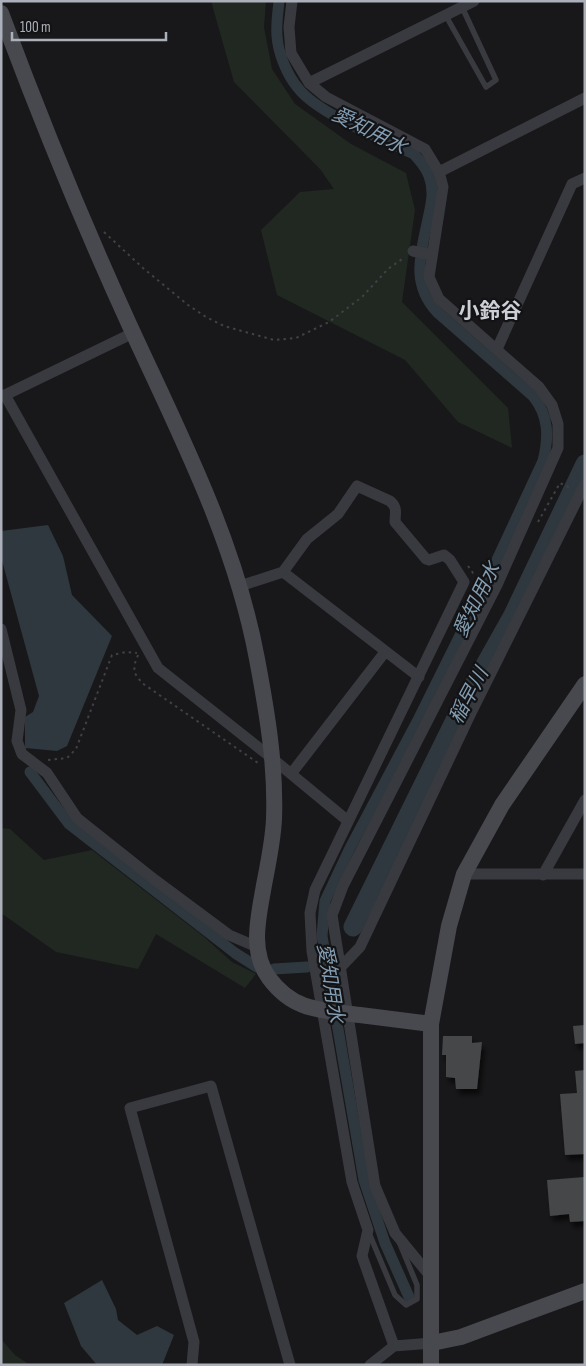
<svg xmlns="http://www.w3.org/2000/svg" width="586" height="1366" viewBox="0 0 586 1366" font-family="'Sofia Sans Condensed','Noto Sans JP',sans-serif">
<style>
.green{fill:#202821}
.water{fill:#2e383e}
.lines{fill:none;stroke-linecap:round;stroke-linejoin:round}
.canal{stroke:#2e383e;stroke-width:11}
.river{stroke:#2e383e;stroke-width:19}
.building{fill:#45464a;filter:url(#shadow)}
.path{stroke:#3f4146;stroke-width:2;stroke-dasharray:2.5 4;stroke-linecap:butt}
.lane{stroke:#393a3f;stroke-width:5.5}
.street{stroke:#393a3f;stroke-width:11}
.secondary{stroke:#47494f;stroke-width:16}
.labels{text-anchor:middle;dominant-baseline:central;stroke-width:4.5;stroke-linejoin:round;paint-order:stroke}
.water-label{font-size:20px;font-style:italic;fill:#839eb3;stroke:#131315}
.quarter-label{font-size:21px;font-weight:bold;fill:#cccfd6;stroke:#131315}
</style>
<defs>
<filter id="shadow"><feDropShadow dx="3" dy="5.5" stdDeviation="2.5" flood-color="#0009"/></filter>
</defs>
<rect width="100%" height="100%" fill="#18181a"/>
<!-- green -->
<path class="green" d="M211,1H266L264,27L272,69L295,104L351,144L406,173L415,210L402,302L508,408L512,448L458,422L405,360L277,295L261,230L300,192L334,189L320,169L234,82Z
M1,828L10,829L44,860L92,850L203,936L232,962L256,974L245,988L156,934L138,969L56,952L1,913Z
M1,1339L15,1355L30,1365H1Z"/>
<!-- water -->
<path class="water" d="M48,525L63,556L72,595L112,636L67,746L57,751L25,748V717L33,712L39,696L1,557V531Z
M102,1280L116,1309L118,1320L137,1335L157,1326L174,1335L162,1365H97L81,1346L64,1303Z"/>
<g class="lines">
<!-- canal -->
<path class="canal" d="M279,1C278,12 276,24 277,36C278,53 287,75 298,88C318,114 383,139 414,154C420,161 426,167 429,176C434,189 432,201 429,214C422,250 409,282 437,312L533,396C549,416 549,437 543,461L489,577L419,718L350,848L325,901L322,936L364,1180L385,1243L409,1297
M30,772L69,824L235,953L257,967
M274,969L307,967"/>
<!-- river -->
<path class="river" d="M353,927L462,706L512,617L585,464"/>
</g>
<!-- building -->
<path class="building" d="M585,1025V1043L575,1044L573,1026Z
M443,1036H472V1043L482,1042L477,1089H456L455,1078L446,1077V1055H442Z
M585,1070V1154L565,1155L560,1094L577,1093L575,1071Z
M584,1177L585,1221L570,1222L569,1214L550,1216L547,1180Z"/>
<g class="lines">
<!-- path -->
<path class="path" d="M104,232L143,268L188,305L206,317L224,326L274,340L296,338L329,322L362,297L388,269L405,257
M538,522L560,483L572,489
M468,566L473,573L488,580
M138,655L135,663L134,672L142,683L258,763
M48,760L67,758L76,749L112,655L126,652L137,653"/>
<!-- lane -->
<path class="lane" d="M446,16L486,87L496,80L462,7
M369,1233L395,1295L406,1305L417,1299V1285L400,1244"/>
<!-- street -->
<path class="street" d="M292,1L289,27L291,53L309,83L326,97L425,149L439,172L443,187L429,277L439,299L539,387L552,405L558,424V448L497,585L343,886L332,915L375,1186L395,1233L431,1277
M309,83L474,1
M439,172L585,98
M413,251L432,255
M497,349L572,184L585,178
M1,395H5L133,333
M5,395L158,668L273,759L348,821
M283,572L419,677
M240,586L283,572L307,539L338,514L357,486L390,501C398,508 395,513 395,522L426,559L429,560L444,555L450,560L464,582L315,890L310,913L312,951L352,1182L368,1230L362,1256L394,1346
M1,629L21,710L17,741L22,754L47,773L77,818L155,880L229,935L257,947
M291,774L385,652
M464,874H585
M543,875L585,800
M339,969L360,947L470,715L585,484
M192,1365L194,1342L130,1108L211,1086L290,1365
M370,1365L394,1346L432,1343"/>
<!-- secondary -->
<path class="secondary" d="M1,13C40,118 82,221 129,324C179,433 235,540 257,659C267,712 276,765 274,819C273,841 268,864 264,885C259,915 249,951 269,978C294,1012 322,1010 360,1015C384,1018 407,1021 431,1024
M432,1343L461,1337L585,1291
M431,1365V1024L449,926L464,874L502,805L585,684"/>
</g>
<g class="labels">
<!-- water labels -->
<g class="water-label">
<text transform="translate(369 131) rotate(27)">愛知用水</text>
<text transform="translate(477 600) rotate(-64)">愛知用水</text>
<text transform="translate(469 696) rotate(-62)">稲早川</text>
<text transform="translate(330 983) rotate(81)">愛知用水</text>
</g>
<!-- quarter labels -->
<g class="quarter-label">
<text x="490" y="311">小鈴谷</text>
</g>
</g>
<!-- border -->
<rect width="586" height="1366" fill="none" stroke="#abb0ba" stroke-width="5"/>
<!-- scale -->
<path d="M12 32v8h154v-8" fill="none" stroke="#abb0ba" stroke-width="2.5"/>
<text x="20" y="32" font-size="15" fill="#abb0ba" stroke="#131315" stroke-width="4" paint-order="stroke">100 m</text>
</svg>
